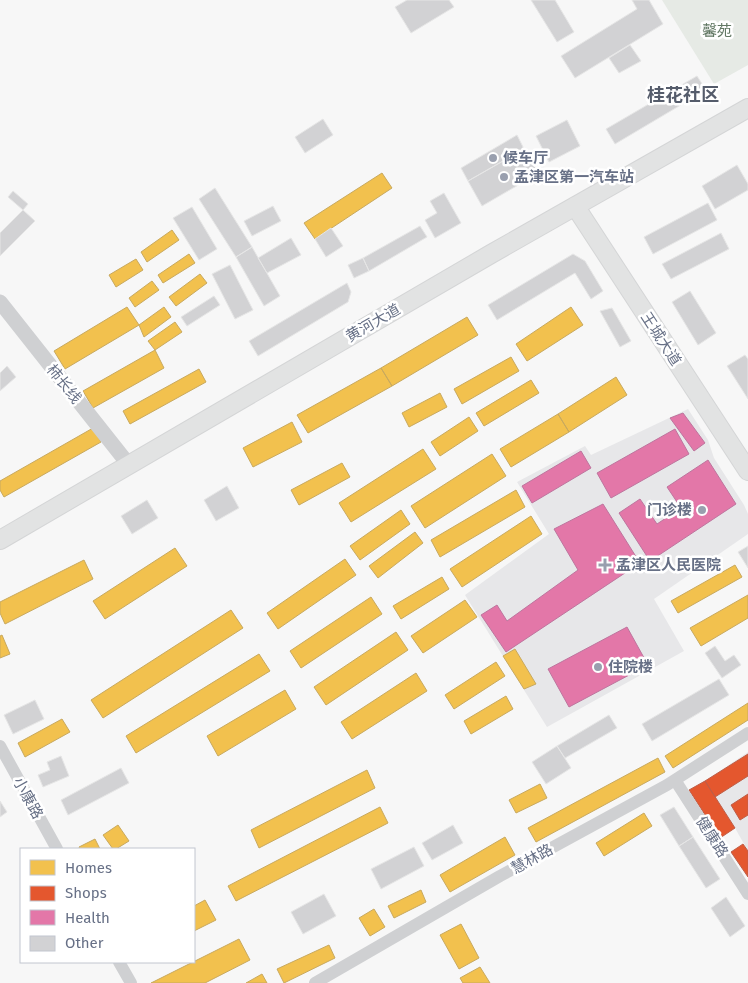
<svg xmlns="http://www.w3.org/2000/svg" width="748" height="983" viewBox="0 0 748 983" font-family="'Fira Sans','Noto Sans SC',sans-serif">
<style>
.built{fill:#e7e7e9}
.green{fill:#e6eae5}
.homes{fill:#f2c14e;stroke:#c8a95f}
.shops{fill:#e4572e;stroke:#be5e48}
.health{fill:#e377a8;stroke:#be759e}
.building{fill:#d2d2d4;stroke:#e6e6e6}
.lines{fill:none;stroke-linecap:round;stroke-linejoin:round}
.secondary-casing{stroke:#d4d5d6;stroke-width:20}
.minor{stroke:#cfd0d2;stroke-width:12}
.tertiary{stroke:#cfd0d2;stroke-width:15}
.secondary{stroke:#e2e3e3;stroke-width:18}
.poi-dot{fill:#999fae;stroke:#fff;stroke-width:2}
.labels{text-anchor:middle;dominant-baseline:central;stroke-width:5;stroke-linejoin:round;paint-order:stroke}
.park-label{font-size:15px;fill:#627864;stroke:#fff}
.poi-label{font-size:15px;font-weight:bold;fill:#677086;stroke:#fff;text-anchor:start}
.street-label{font-size:15px;fill:#677086;stroke:#fff}
.quarter-label{font-size:18px;font-weight:bold;fill:#555c6b;stroke:#fff}
</style>
<rect width="100%" height="100%" fill="#f7f7f7"/>
<!-- built -->
<path class="built" d="M688,409L708,440L714,458L744,505L748,514V534L654,599L684,651L547,727L465,595L549,534L517,482L585,446L591,455Z
M748,752V851L735,828L705,781Z"/>
<!-- green -->
<path class="green" d="M662,0H748V65L714,84Z"/>
<!-- homes -->
<path class="homes" d="M382,173L392,188L315,239L304,223Z
M172,230L179,240L147,262L141,252Z
M189,254L195,263L163,283L158,275Z
M136,259L143,270L116,287L109,275Z
M200,274L207,283L176,306L169,297Z
M152,281L159,290L135,307L129,298Z
M127,307L139,325L65,369L54,351Z
M164,307L171,317L144,337L139,325Z
M571,307L583,325L527,361L516,344Z
M467,317L478,335L392,386L381,368Z
M175,322L182,332L155,350L148,341Z
M155,350L164,368L93,408L83,391Z
M511,357L519,371L462,404L454,389Z
M381,368L392,386L308,433L297,415Z
M199,369L206,382L130,424L123,411Z
M616,377L627,395L569,432L558,414Z
M531,380L539,393L484,426L476,413Z
M440,393L447,407L409,427L402,413Z
M558,414L569,432L511,467L500,449Z
M469,417L478,431L440,456L431,442Z
M292,422L302,442L253,467L243,448Z
M93,428L101,442L4,497L0,490V481Z
M423,449L436,469L351,522L339,503Z
M492,454L506,476L425,528L411,506Z
M342,463L350,477L299,505L291,490Z
M516,490L525,507L440,557L431,540Z
M401,510L410,524L360,560L350,546Z
M531,516L542,534L462,587L450,569Z
M415,532L423,543L378,578L369,566Z
M175,548L187,566L105,619L93,601Z
M345,559L356,575L278,629L267,613Z
M84,560L93,579L5,624L0,613V602Z
M735,565L742,577L678,613L671,601Z
M442,577L449,589L401,619L393,606Z
M748,595V618L701,646L690,628Z
M371,597L382,614L301,668L290,651Z
M465,600L477,617L423,653L411,636Z
M231,610L243,628L103,718L91,700Z
M396,632L408,650L326,705L314,687Z
M2,635L10,654L0,658V636Z
M515,649L536,684L524,689L503,656Z
M259,654L270,671L136,753L126,736Z
M496,662L505,676L454,709L445,695Z
M416,673L427,691L352,739L341,722Z
M285,690L296,709L218,756L207,736Z
M506,696L513,709L471,734L464,721Z
M748,703V720L673,768L665,756Z
M62,719L70,732L25,757L18,743Z
M658,758L665,772L536,842L528,828Z
M367,770L375,788L259,848L251,830Z
M540,784L547,798L516,813L509,800Z
M380,807L388,823L236,901L228,886Z
M644,813L652,826L604,856L596,843Z
M118,825L129,841L116,849H113L103,835Z
M505,837L515,855L450,892L440,875Z
M95,839L100,849H80L79,847Z
M421,890L426,902L394,918L388,906Z
M205,900L216,920L194,931V906Z
M374,909L385,927L370,936L359,918Z
M461,924L479,958L459,969L440,935Z
M239,939L250,960L205,983H151Z
M329,945L335,958L284,983L277,969Z
M480,967L490,983H463L460,978Z
M262,974L267,983H246Z"/>
<!-- shops -->
<path class="shops" d="M748,754V776L715,797L705,781Z
M705,781L735,828L720,838L689,790Z
M748,794V815L740,820L731,805Z
M743,844L748,851V877L731,852Z"/>
<!-- health -->
<path class="health" d="M683,413L705,443L694,451L670,418Z
M675,429L689,454L611,498L597,473Z
M581,451L591,468L532,503L522,486Z
M708,460L736,504L650,561L619,513L640,499L657,524L681,508L667,487Z
M603,504L640,563L506,652L481,615L497,605L507,621L578,570L554,529Z
M627,627L648,665L569,707L548,669Z"/>
<!-- building -->
<path class="building" d="M407,0H449L454,7L411,33L395,7Z
M531,0H555L574,32L557,42Z
M632,0H649L663,24L575,78L561,56L637,9Z
M630,45L641,61L619,73L609,58Z
M697,76L706,90L615,144L606,129Z
M323,119L333,135L305,153L295,137Z
M567,120L580,146L549,162L536,136Z
M517,135L524,149L468,181L461,168Z
M524,149L539,173L482,206L468,181Z
M737,165L748,184V190L715,209L702,186Z
M215,188L252,247L236,257L199,199Z
M13,191L28,204L23,210L8,197Z
M444,193L461,223L435,238L425,220L437,213L430,201Z
M708,203L717,220L653,254L644,237Z
M273,206L281,221L252,236L244,221Z
M192,207L217,249L199,260L173,218Z
M23,210L35,221L0,256V233Z
M420,226L427,237L369,271L363,258Z
M331,228L343,246L326,257L315,239Z
M721,233L729,249L671,279L662,264Z
M291,238L301,255L267,273L258,258Z
M252,247L280,296L264,306L236,257Z
M573,254L585,261L603,291L591,299L575,273L497,320L488,305Z
M363,258L369,271L354,278L348,265Z
M230,265L253,310L235,319L212,274Z
M347,283L351,292L348,302L258,356L249,341Z
M690,291L716,333L698,345L672,302Z
M214,296L220,305L187,326L181,317Z
M612,308L631,341L620,347L600,311Z
M745,355L748,359V399L727,366Z
M7,366L16,377L0,391V373Z
M227,486L239,508L216,521L204,500Z
M147,500L158,518L132,534L121,516Z
M748,546V568L738,552Z
M715,646L725,661L734,655L741,665L722,678L705,653Z
M719,679L729,695L652,741L642,724Z
M35,700L44,719L13,734L4,715Z
M609,715L617,728L565,758L557,746Z
M557,746L571,768L546,784L532,762Z
M61,756L69,776L43,787L38,775L50,770L47,762Z
M121,768L129,783L68,815L61,800Z
M0,801L7,812L0,817Z
M674,807L693,837L679,846L660,815Z
M453,825L463,843L432,860L422,843Z
M693,837L720,879L706,888L679,846Z
M414,847L424,866L381,889L371,869Z
M324,894L336,916L303,934L291,912Z
M726,897L745,926L730,937L711,908Z"/>
<g class="lines">
<defs>
<path id="secondary" d="M575,206L748,471
M0,540L491,254L748,108"/>
</defs>
<!-- secondary casing -->
<use href="#secondary" class="secondary-casing"/>
<!-- minor -->
<path class="minor" d="M0,746L57,849
M675,780L748,894
M119,962L131,983
M315,983L500,876L667,785L748,733"/>
<!-- tertiary -->
<path class="tertiary" d="M0,302L129,465"/>
<!-- secondary -->
<use href="#secondary" class="secondary"/>
</g>
<!-- markers -->
<g class="poi-dot">
<circle cx="493" cy="158" r="5"/>
<circle cx="504" cy="177" r="5"/>
<circle cx="702" cy="510" r="5"/>
<path d="M602.5 557.5h5v5h5v5h-5v5h-5v-5h-5v-5h5z"/>
<circle cx="598" cy="667" r="5"/>
</g>
<g class="labels">
<!-- park labels -->
<g class="park-label">
<text x="717" y="31">馨苑</text>
</g>
<!-- poi labels -->
<g class="poi-label">
<text x="503" y="158">候车厅</text>
<text x="514" y="177">孟津区第一汽车站</text>
<text x="692" y="510" text-anchor="end">门诊楼</text>
<text x="616" y="565">孟津区人民医院</text>
<text x="608" y="667">住院楼</text>
</g>
<!-- street labels -->
<g class="street-label">
<text transform="translate(373 323) rotate(-30)">黄河大道</text>
<text transform="translate(661 339) rotate(57)">王城大道</text>
<text transform="translate(64 384) rotate(51)">柿长线</text>
<text transform="translate(28 798) rotate(61)">小康路</text>
<text transform="translate(712 837) rotate(57)">健康路</text>
<text transform="translate(532 859) rotate(-29)">慧林路</text>
</g>
<!-- quarter labels -->
<g class="quarter-label">
<text x="683" y="95">桂花社区</text>
</g>
</g>
<!-- legend -->
<rect x="20" y="848" width="175" height="115" fill="#ffffff" stroke="#c2c6cf"/>
<rect x="30" y="860" width="25" height="15" fill="#f2c14e" stroke="#c2c6cf"/>
<text x="65" y="873" font-size="15" fill="#677086">Homes</text>
<rect x="30" y="886" width="25" height="15" fill="#e4572e" stroke="#c2c6cf"/>
<text x="65" y="898" font-size="15" fill="#677086">Shops</text>
<rect x="30" y="910" width="25" height="15" fill="#e377a8" stroke="#c2c6cf"/>
<text x="65" y="923" font-size="15" fill="#677086">Health</text>
<rect x="30" y="936" width="25" height="15" fill="#d2d2d4" stroke="#c2c6cf"/>
<text x="65" y="948" font-size="15" fill="#677086">Other</text>
</svg>
